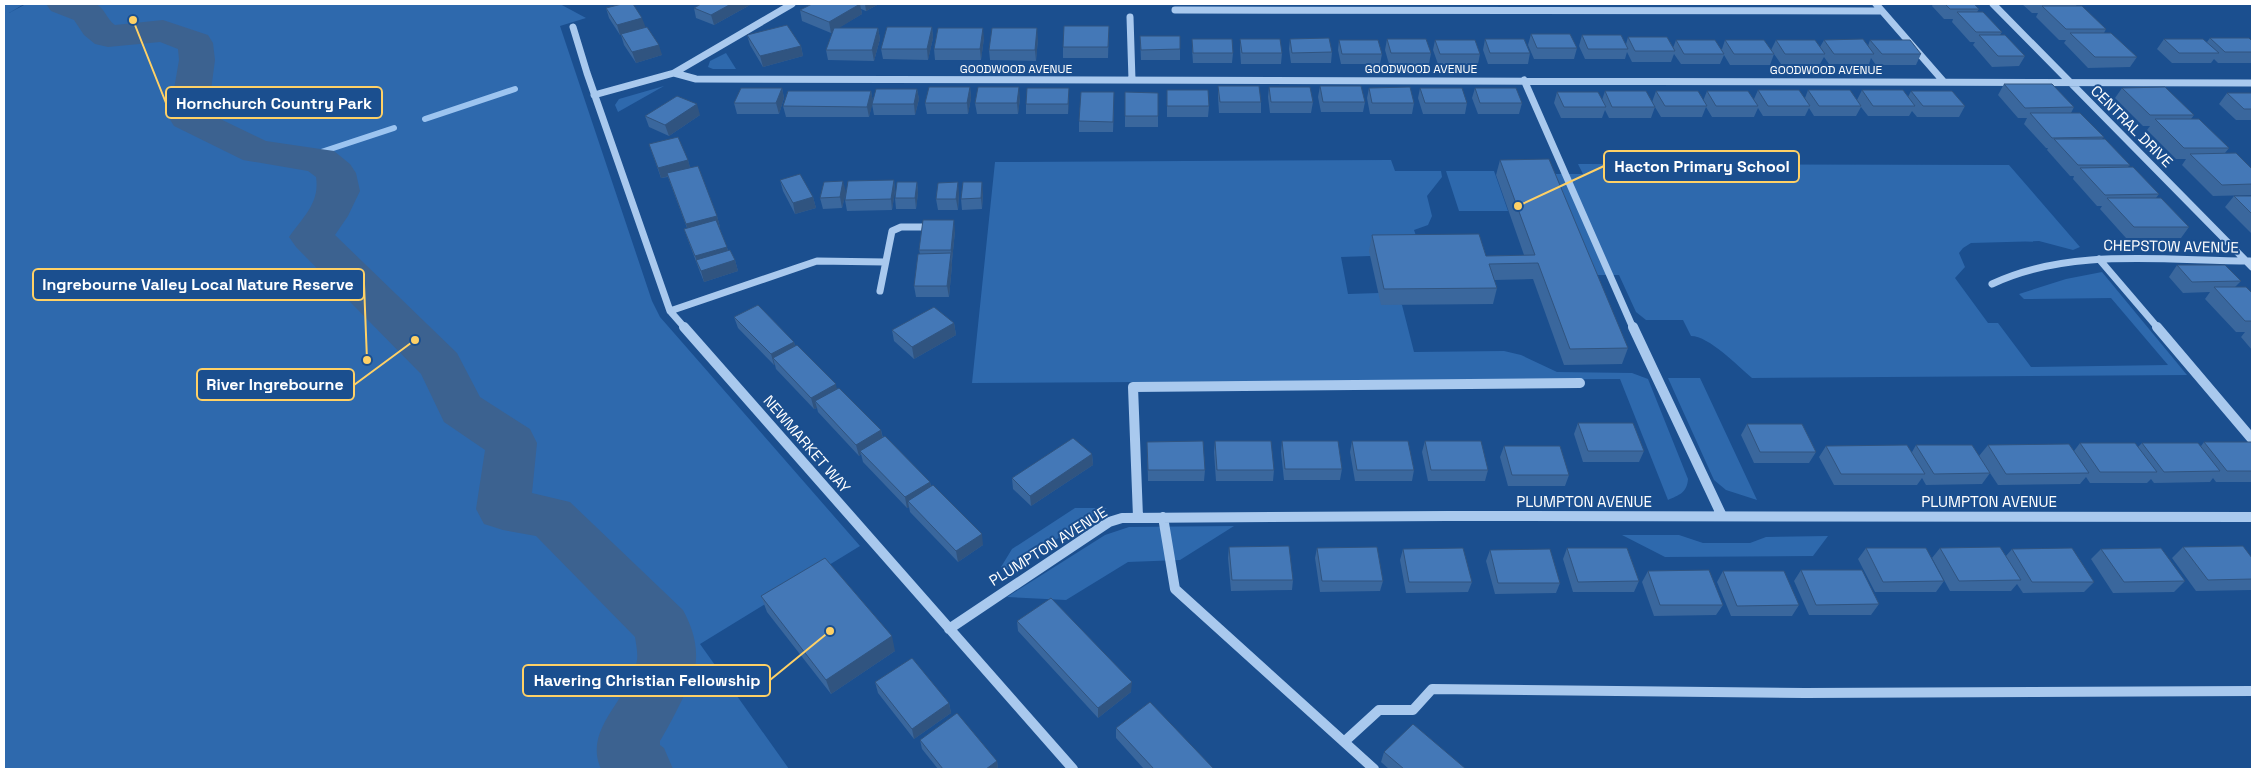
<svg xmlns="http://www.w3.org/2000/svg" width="2256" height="773" viewBox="0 0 2256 773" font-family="'Space Grotesk',sans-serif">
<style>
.green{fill:#2e69ad}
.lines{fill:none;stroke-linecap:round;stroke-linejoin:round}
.stream{stroke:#9cc4f0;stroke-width:6}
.river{fill:#3c6290;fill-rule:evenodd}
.minor-far1{stroke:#a9c9ee;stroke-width:7}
.minor{stroke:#a9c9ee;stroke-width:10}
.wall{fill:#3a679d}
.shaded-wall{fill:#305480}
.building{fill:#4478b7;stroke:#305480}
.labels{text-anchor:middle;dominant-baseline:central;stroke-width:4;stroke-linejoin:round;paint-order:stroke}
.far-street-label{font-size:12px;fill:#fff;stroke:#1b4f8f}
.street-label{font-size:15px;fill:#fff;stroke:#1b4f8f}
.leader{fill:none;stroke:#ffd166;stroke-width:2}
.callout-dot{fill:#ffd166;stroke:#1b4f8f;stroke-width:2}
.callout{fill:#1b4f8f;stroke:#ffd166;stroke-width:2}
.callout-label{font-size:16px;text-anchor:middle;font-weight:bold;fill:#fff}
</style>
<rect width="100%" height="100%" fill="#1b4f8f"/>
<!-- green -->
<path class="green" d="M4,4H24L9,13L26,4H560L586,18L560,26L652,301L660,317L860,546L700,644L789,769H4Z
M726,53L736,69H713L708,67L710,61Z
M664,86L618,112L615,105L619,99Z
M1391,160L1395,171H1441L1442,177L1427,196L1432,216L1428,225L1414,230L1421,250L1370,256L1341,257L1348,294L1379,293L1402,305L1414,352L1504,351L1521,355L1557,372L1632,373L1648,379L1688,479C1687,493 1679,495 1668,500L1620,379L972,383L995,162Z
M1578,164L2009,165L2080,247L2073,250L2039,241L1971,243L1963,248L1959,253L1965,267L1955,278L1988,323H1998L2031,367L2168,365L2111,298L2024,299L2019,294L2066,279L2102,272L2187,375L1752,378C1738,366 1709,336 1691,336L1683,320H1646L1636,312L1619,275H1595L1553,174H1583Z
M1446,171H1494L1508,211H1459Z
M1700,378L1757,500L1726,490L1714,480L1668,378Z
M1075,508H1107L1005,571L1001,567L1012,549Z
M1234,526L1180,560L1128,562L1066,600L1007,597L1105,535L1129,527Z
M1622,535H1679L1703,543H1750L1766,537L1828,536L1813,556L1665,557Z"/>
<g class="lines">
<!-- stream -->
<path class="stream" d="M425,119L515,89
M303,158L394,128"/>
<!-- river -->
<path class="river" d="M46,4H95C105,7 106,19 115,25L163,20L208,35L213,43L215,60L208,113L266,141L334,151L350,164L356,173L360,191L348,216L335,235L457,353L480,397L530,429L537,443L532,493L570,502L683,610C691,625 697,641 696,659C696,676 670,725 660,741V745L664,748L673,769H601C582,728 632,697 637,660C638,653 636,644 635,637L536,536L503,530L484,524L476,509L485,450L444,422L421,374L296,247L289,237C303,217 320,203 316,177L308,171L243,160L174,126L169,118L179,60L178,49L160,42L108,47L95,44L84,35L74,20L51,11Z"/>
<!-- minor-far1 -->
<path class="minor-far1" d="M1876,4L1944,82
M1993,4L2252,267
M1175,10L1882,11
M1130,17L1132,80
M573,27L587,73L670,311L685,328
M674,73L792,4
M1524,80L1633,328
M594,95L674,73L696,79L2252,83
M2099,259L2158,328
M1992,284C2070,247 2166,261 2250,261
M880,291L892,231L901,227H934
M670,311L817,261L885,262"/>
<!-- minor -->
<path class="minor" d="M684,327L1073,769
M1633,327L1722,516
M2157,327L2252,439
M1138,517L1133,387L1580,383
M1163,517L1175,589L1374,769
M949,629L1109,522L1122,518L1447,516L2252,517
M1344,742L1379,710H1413L1432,689L1805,693L2252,691"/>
</g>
<!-- wall -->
<path class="wall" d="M812,4H879L866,11L861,9L862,14L838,28H878L880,39L874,61L828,60L826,50L833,32L831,33L802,21L800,10Z
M1923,4H1974L1979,9L1977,12L2002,32L2000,35L2025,56L2019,66L1992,67L1973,45L1975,42H1970L1952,22L1953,19H1944L1932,6L1933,4Z
M2022,4H2077L2076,6L2106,29L2104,33L2137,57L2130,67L2088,68L2064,43L2066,40H2059L2036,17L2038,13H2032Z
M750,5L714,25L696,18L694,8Z
M606,8L645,28L662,55L636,63L624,45L621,35H620L609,18Z
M1109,26L1108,58H1063V47Z
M932,27L933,38L928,60L883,59L881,49Z
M1531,34L1577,48L1574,59H1534L1528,45Z
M747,35L801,46L803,56L763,67L750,45Z
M1582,35L1626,44L1628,37L1673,48L1676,40L1722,49L1725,40L1771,50L1776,40L1820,47L1824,40L1868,46L1870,40L1921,54L1916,65H1876L1871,58L1869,64H1829L1824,57L1820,64H1781L1774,54L1770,65H1730L1724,55L1720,64H1681L1674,54L1671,62H1632L1627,52L1625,59H1585L1579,46Z
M1140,36L1180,49V60H1141Z
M984,38L981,60H935L934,49Z
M2210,38L2252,41V40V63H2218L2214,59L2211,63H2172L2157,49L2164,39L2207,42Z
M1038,39L1036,61L990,60L989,50Z
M1192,39L1233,53L1232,63H1193L1192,49Z
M1240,39L1282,53L1281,64H1241L1240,50Z
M1290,39L1332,52L1331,63H1291L1289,49Z
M1387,39L1431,53L1429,64H1389L1385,50Z
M1485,39L1530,53L1528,64H1488L1483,50Z
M1339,40L1382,54L1380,64H1341L1338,50Z
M1435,40L1480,54L1478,64H1438L1433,50Z
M2004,84L2074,107L2071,113L2104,137L2102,139L2130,165L2128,167L2159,194L2156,198L2189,227L2181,238H2126L2100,209L2102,206H2097L2073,179L2074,176H2070L2047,150L2048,148H2046L2024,124L2027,118H2018L1998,95Z
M1218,86L1261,102V113H1219L1218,97Z
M1320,86L1365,102L1363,112H1321L1318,97Z
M970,87L971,98L968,114H927L925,103Z
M1269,87L1313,102L1311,113H1270L1268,97Z
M782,88L784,98L779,114H737L734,103Z
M1369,88L1414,103L1412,114H1370L1367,98Z
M1420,88L1467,103L1465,114H1423L1418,98Z
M1475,88L1522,103L1519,114H1478L1472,98Z
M2122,88L2194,115L2191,119L2229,148L2225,153L2252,169V195L2213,196L2182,165L2186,159H2176L2147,130L2150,126H2143L2115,98Z
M917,89L919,99L915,115H874L872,104L869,117H786L783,106L871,91L873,102Z
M1167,90L1209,106L1208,117H1167Z
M1758,90L1805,98L1808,90L1857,100L1862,90L1908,97L1911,91L1965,106L1959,117H1917L1912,111L1909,116H1868L1861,107L1856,116H1814L1809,108L1805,116H1763L1758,108L1754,117H1712L1706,107L1702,117H1661L1652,102L1656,91L1703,101L1707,91L1754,99Z
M1605,91L1655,107L1651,118H1609L1605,110L1602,118H1561L1554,103L1557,92L1602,100Z
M1125,92L1158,116V127H1125Z
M2227,93H2252V120H2236L2219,104Z
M1020,98L1018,114H977L975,103Z
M1069,99L1068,114H1026V104Z
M1114,103L1113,132H1079V121Z
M700,115L669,136L649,127L645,116Z
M649,144L688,160L690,168L717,216L720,227H719L728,250L735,260L738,271L704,282L700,272L688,240L684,229L687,228L668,177L661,178Z
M1500,160L1628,348L1622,364L1564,365L1533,279L1494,280L1497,288L1493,304L1381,305L1369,251L1372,235L1486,256L1524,255L1496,175Z
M780,180L813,197L816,208L795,214L783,191Z
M894,180L895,191L892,210L847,211L845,200Z
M917,182L918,193L916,209H896L895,198Z
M846,192L842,208L823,209L820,198Z
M959,193L958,210H938L936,199Z
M983,193L982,209L962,210L961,199Z
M2234,196H2252V234L2225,207Z
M955,231L952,261V265L949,297H916L914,286L920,254L919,250Z
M2177,265L2241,281L2235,287L2252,293V350L2241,337L2245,332H2236L2205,299L2210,292L2183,293L2169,277Z
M734,317L794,342L795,346L837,389L881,430L883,438L930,482L931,486L983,545L958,562L910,512L909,507L907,508L863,462L861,454L859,456L818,412L817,408L814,409L776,369L775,365H774L738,328Z
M954,323L956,335L914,359L894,341L892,330Z
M1578,423L1644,451L1639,462H1583L1574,434Z
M1747,424L1816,452L1809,463H1754L1741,435Z
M1215,441L1274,470L1273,481H1216L1214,452Z
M1282,441L1342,469L1340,480H1284L1281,452Z
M1352,441L1414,470L1412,481H1355L1350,452Z
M1425,441L1488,470L1485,481H1428L1422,452Z
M1147,442L1205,470L1204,481H1148Z
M2204,442H2252V482H2216L2213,478L2210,482L2154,483L2151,479L2147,483H2090L2086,477L2080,484L1998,485L1990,473L1982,484L1926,485L1922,478L1917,485H1834L1819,457L1826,446L1912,452L1916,445L1979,456L1988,445L2074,451L2080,443L2138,447L2142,443L2201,446Z
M1504,446L1569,475L1565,486H1508L1500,457Z
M1092,454L1093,465L1031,506L1013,489L1012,478Z
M1229,547L1293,580L1292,590L1231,591L1228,558Z
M2183,547L2252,558V590L2196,591L2172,558Z
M1317,548L1383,581L1380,591L1320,592L1315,558Z
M1567,548L1639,581L1634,592H1573L1563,559Z
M1866,548L1944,581L1936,592H1875L1858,559Z
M1940,548L2006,556L2012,549L2094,582L2084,592L2023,593L2017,584L2011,591H1950L1932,558Z
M1403,549L1472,582L1468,592L1406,593L1400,560Z
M2101,549L2185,581L2174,592L2113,593L2091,559Z
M1490,550L1560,583L1556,593L1495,594L1486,561Z
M1801,570L1879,604L1871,615H1809L1794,581Z
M1648,571L1723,605L1716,615L1654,616L1642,582Z
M1723,571L1799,605L1792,616H1731L1717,582Z
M761,596L895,651L831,694L767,612Z
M1017,621L1131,692L1098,718L1018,631Z
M875,682L949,703L951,713L914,739L878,693Z
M1116,728L1214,769H1144L1116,738Z
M920,740L997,761L998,769H938L922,749Z
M1384,752L1466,769H1389L1381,762Z"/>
<!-- shaded-wall -->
<path class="shaded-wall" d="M731,4H749L750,5L714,25L711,15Z
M860,4L862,14L831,33L829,22Z
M865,4H879L866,11Z
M642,18L646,28L620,35L617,25Z
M932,27L933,38L928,60L927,49Z
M878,28L880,39L874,61L872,50Z
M983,28L984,38L981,60L980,49Z
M1037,28L1038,39L1036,61L1035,50Z
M659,45L662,55L636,63L632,52Z
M801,46L803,56L763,67L760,56Z
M970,87L971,98L968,114L967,103Z
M1019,87L1020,98L1018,114L1017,103Z
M782,88L784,98L779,114L776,103Z
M1069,88V99L1068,114V104Z
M917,89L919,99L915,115L914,104Z
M871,91L873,102L869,117L867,107Z
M1114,92V103L1113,132V122Z
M697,104L700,115L669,136L665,125Z
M688,160L691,171L661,178L658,168Z
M894,180L895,191L892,210L891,199Z
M843,181L846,192L842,208L840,197Z
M917,182L918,193L916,209L915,198Z
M958,182L959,193L958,210L956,199Z
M982,182L983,193L982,209L981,198Z
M813,197L816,208L795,214L793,203Z
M717,216L720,227L689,235L686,224Z
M954,220L955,231L952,261L951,250Z
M727,247L730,258L697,262L695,256Z
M951,253L952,265L949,297L947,286Z
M735,260L738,271L704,282L701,271Z
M954,323L956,335L914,359L912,347Z
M794,342L797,353L773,358L775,365H774L771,354Z
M836,384L838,395L815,401L817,408L814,409L811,398Z
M881,430L883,441L860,451L861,454L859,456L856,445Z
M1092,454L1093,465L1031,506L1030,496Z
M930,482L932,493L908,501L909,507L907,508L905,497Z
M982,534L983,545L958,562L956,551Z
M892,636L895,651L831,694L826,680Z
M1132,682L1131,692L1098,718V708Z
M949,703L951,713L914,739L912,729Z
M997,761L998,769H986Z"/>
<!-- building -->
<path class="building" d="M622,4H633L642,18L617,25L606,8Z
M701,4H731L711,15L694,8Z
M812,4H860L829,22L800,10Z
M1945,4H1974L1979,9H1950Z
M2042,6H2082L2106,29H2066Z
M1957,12H1983L2002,32H1976Z
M787,25L801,46L760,56L747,35Z
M1064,26H1109L1108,47H1063Z
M647,27L659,45L632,52L621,34Z
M887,27H932L927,49H881Z
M834,28H878L872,50H826Z
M938,28H983L980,49H934Z
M992,28H1037L1035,50H989Z
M2070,33H2111L2137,57H2095Z
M1531,34H1570L1577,48H1537Z
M1582,35H1621L1628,49H1588Z
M1979,35H2005L2025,56H1998Z
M1140,36H1180V49L1141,50Z
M1628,37H1667L1675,51H1635Z
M1329,38L1332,52L1292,53L1290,39Z
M2210,38H2249L2252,41V52H2225Z
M1192,39H1232L1233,53H1193Z
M1240,39H1280L1282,53H1242Z
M1387,39H1426L1431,53H1391Z
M1485,39H1524L1530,53H1490Z
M1863,39L1874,54H1834L1824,40Z
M2164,39H2203L2219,53H2179Z
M1339,40H1378L1382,54H1342Z
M1435,40H1475L1480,54H1440Z
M1676,40H1715L1724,54H1684Z
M1725,40H1764L1774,54H1734Z
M1776,40H1815L1825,54H1785Z
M1870,40H1910L1921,54H1882Z
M2004,84H2052L2074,107L2025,108Z
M1218,86H1259L1261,102H1220Z
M1320,86H1361L1365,102H1323Z
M929,87H970L967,103H925Z
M978,87H1019L1017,103H975Z
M1269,87H1310L1313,102H1271Z
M1410,87L1414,103H1372L1369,88Z
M2165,87L2194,115H2150L2122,88Z
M741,88H782L776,103H734Z
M1027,88H1069L1068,104H1026Z
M1420,88H1462L1467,103H1425Z
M1475,88H1516L1522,103H1480Z
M876,89H917L914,104H872Z
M1167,90H1208L1209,106H1167Z
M1758,90H1799L1810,106H1768Z
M1808,90H1850L1861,106H1819Z
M1862,90H1903L1915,106H1873Z
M788,91H871L867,107L783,106Z
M1605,91H1646L1655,107H1612Z
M1656,91H1698L1707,106H1665Z
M1707,91H1748L1758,106H1716Z
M1911,91H1952L1965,106H1923Z
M1081,92H1114L1113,122L1079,121Z
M1125,92L1158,93V116H1125Z
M1557,92H1598L1606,107H1564Z
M2227,93H2252V109H2244Z
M677,96L697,104L665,125L645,116Z
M2030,113H2080L2104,137L2052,138Z
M2155,119H2199L2229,148H2184Z
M678,137L688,160L658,168L649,144Z
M2054,139H2105L2130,165H2078Z
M2236,153L2252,169V184L2222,185L2190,154Z
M1549,159L1628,348L1570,349L1538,263L1489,264L1497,288L1384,289L1372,235L1479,234L1486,256L1535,255L1500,160Z
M698,166L717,216L686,224L667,173Z
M2133,167L2159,194L2105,195L2080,168Z
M800,174L813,197L793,203L780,180Z
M894,180L891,199L845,200L848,181Z
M843,181L840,197L820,198L824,182Z
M897,182H917L915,198H895Z
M958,182L956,199H936L938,183Z
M963,182H982L981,198L961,199Z
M2234,196H2252V214Z
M2107,198H2161L2189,227H2134Z
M716,220L727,247L695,256L684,229Z
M923,220H954L951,250H919Z
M730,250L735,260L701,271L696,260Z
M951,253L947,286H914L918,254Z
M2177,265H2225L2241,281L2192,282Z
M2214,287H2246L2252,293V321H2245Z
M758,305L794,342L771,354L734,317Z
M934,307L954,323L912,347L892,330Z
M797,345L836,384L811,398L773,358Z
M839,388L881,430L856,445L815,401Z
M1578,423H1633L1644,451H1588Z
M1747,424H1802L1816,452H1760Z
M885,436L930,482L905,497L860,451Z
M1073,438L1092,454L1030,496L1012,478Z
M1203,441L1205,470H1148L1147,442Z
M1215,441H1271L1274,470H1217Z
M1282,441H1338L1342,469H1285Z
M1352,441H1408L1414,470H1357Z
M1425,441H1481L1488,470H1431Z
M2204,442H2252V471H2227Z
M2080,443H2135L2157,472H2100Z
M2142,443H2198L2220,471L2164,472Z
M2069,444L2089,473L2006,474L1988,445Z
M1907,445L1925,474H1841L1826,446Z
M1916,445H1972L1990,473L1934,474Z
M1504,446H1560L1569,475H1512Z
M933,485L982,534L956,551L908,501Z
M1289,546L1293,580H1232L1229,547Z
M2243,546L2252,558V579L2208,580L2183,547Z
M1377,547L1383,581H1322L1317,548Z
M2000,547L2021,580L1959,581L1940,548Z
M1463,548L1472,582H1409L1403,549Z
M1567,548H1627L1639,581L1578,582Z
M1866,548H1926L1944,581L1883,582Z
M2072,548L2094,582H2032L2012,549Z
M2161,548L2185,581L2124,582L2101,549Z
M1550,549L1560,583H1498L1490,550Z
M825,558L892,636L826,680L761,596Z
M1709,570L1723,605H1660L1648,571Z
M1801,570H1862L1879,604L1816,605Z
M1723,571H1784L1799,605L1737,606Z
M1051,598L1132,682L1098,708L1017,621Z
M912,658L949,703L912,729L875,682Z
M1150,702L1214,769H1154L1116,728Z
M957,713L997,761L986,769H943L920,740Z
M1413,724L1466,769H1404L1384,752Z"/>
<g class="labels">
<!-- far-street labels -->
<g class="far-street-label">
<text x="1016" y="69">GOODWOOD AVENUE</text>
<text x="1421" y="69">GOODWOOD AVENUE</text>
<text x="1826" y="70">GOODWOOD AVENUE</text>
</g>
<!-- street labels -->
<g class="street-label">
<text transform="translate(2132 126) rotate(45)">CENTRAL DRIVE</text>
<text transform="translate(2171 246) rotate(1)">CHEPSTOW AVENUE</text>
<text transform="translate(807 444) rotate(49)">NEWMARKET WAY</text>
<text x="1584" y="501">PLUMPTON AVENUE</text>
<text x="1989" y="501">PLUMPTON AVENUE</text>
<text transform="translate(1048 546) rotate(-32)">PLUMPTON AVENUE</text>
</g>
</g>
<!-- callouts -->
<path class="leader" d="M133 20L166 103M1518 206L1604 166M367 360L364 284M415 340L354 385M830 631L770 680"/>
<g class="callout-dot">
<circle cx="133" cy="20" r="5"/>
<circle cx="1518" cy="206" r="5"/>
<circle cx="367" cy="360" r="5"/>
<circle cx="415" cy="340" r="5"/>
<circle cx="830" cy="631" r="5"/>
</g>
<g class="callout">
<rect x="166" y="87" width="216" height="31" rx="5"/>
<rect x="1604" y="151" width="195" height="31" rx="5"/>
<rect x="33" y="269" width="331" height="31" rx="5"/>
<rect x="197" y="369" width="157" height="31" rx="5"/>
<rect x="523" y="665" width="247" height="31" rx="5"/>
</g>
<g class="callout-label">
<text x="274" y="109">Hornchurch Country Park</text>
<text x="1702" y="172">Hacton Primary School</text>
<text x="198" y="290">Ingrebourne Valley Local Nature Reserve</text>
<text x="275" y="390">River Ingrebourne</text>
<text x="647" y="686">Havering Christian Fellowship</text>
</g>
<!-- border -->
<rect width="2256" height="773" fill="none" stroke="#ffffff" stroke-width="10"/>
</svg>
